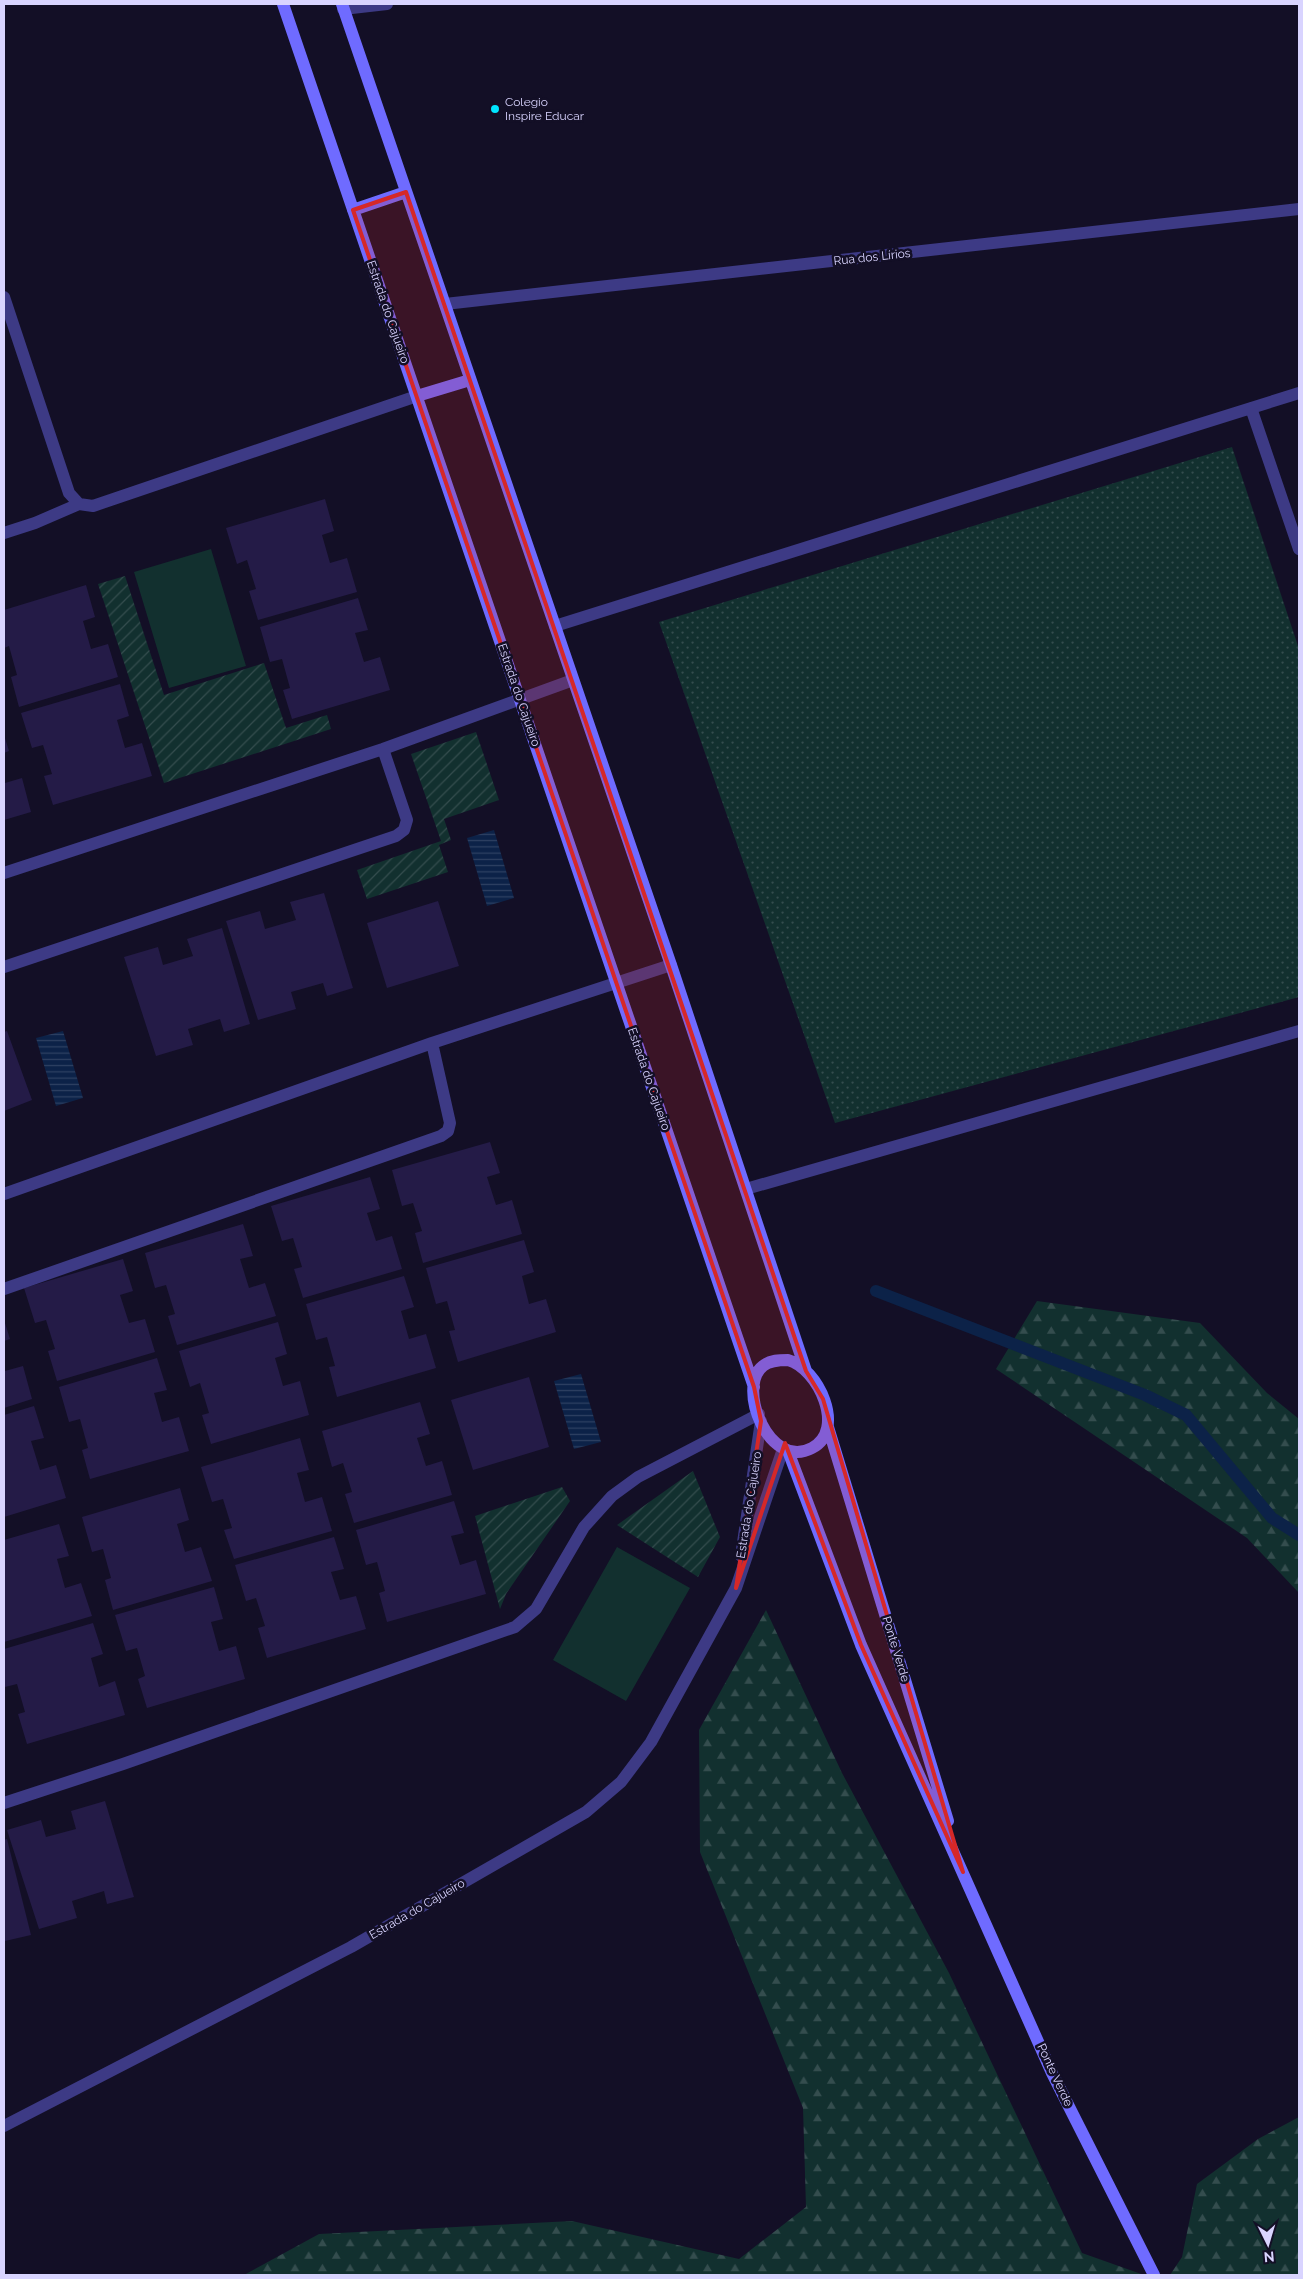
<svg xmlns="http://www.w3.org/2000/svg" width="1303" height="2279" viewBox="0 0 1303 2279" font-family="Raleway,sans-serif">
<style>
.grass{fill:url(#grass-dots)}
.forest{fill:url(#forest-firs)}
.garden{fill:url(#garden-furrows)}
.pitch{fill:#12302f}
.water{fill:url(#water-rules)}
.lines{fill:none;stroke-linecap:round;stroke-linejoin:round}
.stream{stroke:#0c2248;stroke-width:12}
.building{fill:#241b47}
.service{stroke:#3d3a85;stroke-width:12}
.minor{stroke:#3d3a85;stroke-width:12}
.tertiary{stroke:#3d3a85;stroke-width:12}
.secondary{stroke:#6f6bff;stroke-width:12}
.marked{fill:#d62828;fill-opacity:0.2;stroke:#d62828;stroke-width:4;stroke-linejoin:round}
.poi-dot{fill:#00e5ff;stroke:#130f26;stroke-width:2}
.labels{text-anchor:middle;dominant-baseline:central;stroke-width:5;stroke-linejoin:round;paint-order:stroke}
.poi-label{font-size:12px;fill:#d9d4ff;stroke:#130f26;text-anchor:start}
.street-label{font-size:12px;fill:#d9d4ff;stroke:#130f26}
</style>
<defs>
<pattern id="grass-dots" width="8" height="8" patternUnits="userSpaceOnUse" patternTransform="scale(1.25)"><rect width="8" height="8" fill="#12302f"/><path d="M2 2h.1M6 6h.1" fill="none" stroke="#344d4e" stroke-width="1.8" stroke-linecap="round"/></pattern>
<pattern id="forest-firs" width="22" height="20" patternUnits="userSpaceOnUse" patternTransform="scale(1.25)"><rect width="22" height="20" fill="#12302f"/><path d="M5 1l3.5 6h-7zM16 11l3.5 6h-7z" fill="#344d4e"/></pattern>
<pattern id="garden-furrows" width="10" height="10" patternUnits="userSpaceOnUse" patternTransform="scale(1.25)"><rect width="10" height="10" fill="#12302f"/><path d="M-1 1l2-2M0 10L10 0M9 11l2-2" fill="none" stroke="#344d4e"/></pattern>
<pattern id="water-rules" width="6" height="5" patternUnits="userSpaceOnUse" patternTransform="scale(1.25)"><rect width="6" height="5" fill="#0c2248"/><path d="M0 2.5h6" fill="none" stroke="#2f4163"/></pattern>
</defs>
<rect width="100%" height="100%" fill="#130f26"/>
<!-- grass -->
<path class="grass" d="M1232,447L1299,649V997L835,1123L659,622Z"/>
<!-- forest -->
<path class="forest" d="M1037,1301L1200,1323L1267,1393L1299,1419V1593L1247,1538L996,1369Z
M766,1610L842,1773L949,1973L1082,2253L1144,2275H244L319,2234L572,2221L739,2259L806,2207L803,2108L700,1852L699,1730Z
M1299,2117V2275H1170L1182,2257L1197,2184L1258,2139Z"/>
<!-- garden -->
<path class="garden" d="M125,576L164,695L264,663L286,728L327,715L331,729L164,783L98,584Z
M476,732L499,800L444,819L451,840L439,845L448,872L367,899L357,870L441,841L411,754Z
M693,1471L720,1537L698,1577L617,1525Z
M562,1487L570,1501L506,1594L500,1609L475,1516Z"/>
<!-- pitch -->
<path class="pitch" d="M211,549L246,666L169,688L134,572Z
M617,1547L690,1588L626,1701L553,1660Z"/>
<!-- water -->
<path class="water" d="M494,830L514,898L487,906L467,838Z
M63,1031L83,1098L56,1106L36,1038Z
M581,1374L601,1442L574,1449L554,1381Z"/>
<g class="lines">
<!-- stream -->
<path class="stream" d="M876,1291L1145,1395L1186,1415L1272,1518L1299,1535"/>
</g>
<!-- building -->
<path class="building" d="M325,499L334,531L322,535L330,563L347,558L357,592L258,620L249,591L256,589L247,560L237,564L226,528Z
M86,585L95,617L83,621L91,649L108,644L118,677L19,707L11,677L17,675L9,646L4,648V610Z
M358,598L368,630L355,633L364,662L380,657L390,690L292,719L283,690L290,688L282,659L270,662L260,627Z
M120,684L129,716L117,720L125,748L142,743L152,776L53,805L44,776L52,774L43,745L32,748L21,713Z
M4,735L9,751L4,753Z
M22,778L31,812L4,820V780L5,783Z
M324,893L353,988L327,996L323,983L291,992L296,1009L258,1020L226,921L260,911L265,929L296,920L290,902Z
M438,901L459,966L387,988L367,923Z
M222,928L250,1024L224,1032L220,1019L188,1029L193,1045L156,1056L124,957L158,947L163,965L193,956L187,939Z
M7,1031L32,1100L4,1111V1032Z
M490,1142L500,1173L487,1177L496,1205L512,1200L522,1234L423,1263L415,1233L422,1231L413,1203L402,1206L392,1170Z
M370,1177L380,1209L367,1213L376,1241L392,1236L402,1269L303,1298L294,1269L302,1267L293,1238L282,1241L271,1206Z
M243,1224L253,1256L240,1259L249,1288L265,1283L276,1316L177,1345L168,1316L175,1314L166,1285L155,1288L145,1253Z
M524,1240L534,1272L522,1276L529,1304L546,1299L556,1332L458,1362L449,1331L455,1330L447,1301L436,1304L426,1268Z
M123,1259L133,1291L120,1295L129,1323L145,1319L155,1352L57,1381L48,1351L55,1349L46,1320L35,1323L24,1288Z
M404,1276L414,1307L401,1311L409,1339L426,1334L436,1368L337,1397L329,1367L335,1366L327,1337L316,1340L306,1304Z
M4,1320L10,1339L4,1341Z
M278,1322L287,1354L275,1358L283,1386L300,1381L309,1415L211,1444L202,1415L209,1413L200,1383L190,1387L179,1351Z
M157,1358L167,1390L154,1393L162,1422L179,1417L189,1451L90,1479L82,1450L88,1448L80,1419L69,1422L59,1387Z
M23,1366L32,1399L4,1408V1367L5,1371Z
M529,1377L549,1447L473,1470L451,1400Z
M420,1402L430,1434L417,1438L426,1466L442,1461L452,1495L354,1523L345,1494L352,1492L343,1463L332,1467L322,1431Z
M34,1406L44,1438L31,1441L40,1470L56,1465L66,1498L4,1517V1415Z
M300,1438L309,1470L297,1473L305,1502L322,1497L332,1531L234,1559L224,1530L232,1528L223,1499L212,1502L201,1467Z
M180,1488L189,1520L177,1524L185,1552L201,1547L212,1581L113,1610L105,1580L111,1578L103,1549L92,1552L82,1517Z
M454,1501L464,1533L451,1536L460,1565L476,1560L486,1594L387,1622L379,1593L385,1591L377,1562L366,1565L356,1530Z
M59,1524L69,1556L57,1559L65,1588L81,1583L92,1616L4,1642V1540Z
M334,1537L344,1569L331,1572L340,1600L356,1596L366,1629L267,1658L258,1628L265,1626L256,1598L246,1601L235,1565Z
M214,1587L223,1619L211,1622L219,1651L236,1646L245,1679L147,1708L138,1679L145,1676L137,1648L126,1651L115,1615Z
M93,1623L103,1654L91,1658L99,1687L115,1681L125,1715L27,1744L18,1714L25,1712L17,1684L5,1687L4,1681V1649Z
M105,1801L134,1897L107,1904L104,1891L72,1901L77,1918L39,1929L7,1830L41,1820L46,1837L76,1829L71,1811Z
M7,1839L31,1935L5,1941L4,1840Z"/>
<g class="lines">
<!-- service -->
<path class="service" d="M4,297L69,493L79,504
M4,533L35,523L79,504L93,506L417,396"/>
<!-- minor -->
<path class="minor" d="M343,9L387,4
M445,304L1299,209
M1251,408L1299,549
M555,626L1299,393
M4,873L383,749L573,680
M4,967L396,836L404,830L407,820L383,749
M746,1189L1299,1031
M4,1194L432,1043L671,965
M4,1289L441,1136L448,1131L450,1123L432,1043
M4,1803L123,1764L515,1627L536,1609L584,1527L612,1496L638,1477L759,1414"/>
<!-- tertiary -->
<path class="tertiary" d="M741,1556L761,1421
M4,2126L351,1947L586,1812L621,1782L651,1742L736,1588L783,1449"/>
<!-- secondary -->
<path class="secondary" d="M283,4L754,1387
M342,4L671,965L806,1371
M353,210L406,192
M417,396L470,380
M788,1360C818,1368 847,1430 812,1448C769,1471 736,1387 763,1366C770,1360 780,1360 788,1360Z
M828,1427L948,1821
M788,1451L861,1645L1052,2073L1154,2275"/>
</g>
<!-- marked area -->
<path class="marked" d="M406,192L806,1371L823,1399L963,1872L861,1645L785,1443L736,1588L761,1421L754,1387L353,210Z"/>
<!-- markers -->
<circle class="poi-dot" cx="495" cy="109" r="5"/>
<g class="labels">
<!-- poi labels -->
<g class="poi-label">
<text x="505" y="102">Colegio<tspan x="505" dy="14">Inspire Educar</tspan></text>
</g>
<!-- street labels -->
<g class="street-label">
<text transform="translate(872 257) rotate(-6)">Rua dos Lírios</text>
<text transform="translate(388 312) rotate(71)">Estrada do Cajueiro</text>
<text transform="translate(519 695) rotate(71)">Estrada do Cajueiro</text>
<text transform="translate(649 1079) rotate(71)">Estrada do Cajueiro</text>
<text transform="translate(749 1505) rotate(-81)">Estrada do Cajueiro</text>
<text transform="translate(896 1649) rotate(73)">Ponte Verde</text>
<text transform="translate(417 1909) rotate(-30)">Estrada do Cajueiro</text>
<text transform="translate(1055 2075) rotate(65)">Ponte Verde</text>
</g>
</g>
<!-- border -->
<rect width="1303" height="2279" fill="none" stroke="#d9d4ff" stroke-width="10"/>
<!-- north arrow -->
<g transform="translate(1268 2244) rotate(175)" stroke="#130f26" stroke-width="4" paint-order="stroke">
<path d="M0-4L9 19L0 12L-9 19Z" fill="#d9d4ff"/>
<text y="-8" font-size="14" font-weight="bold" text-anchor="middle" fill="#d9d4ff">N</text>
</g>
</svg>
